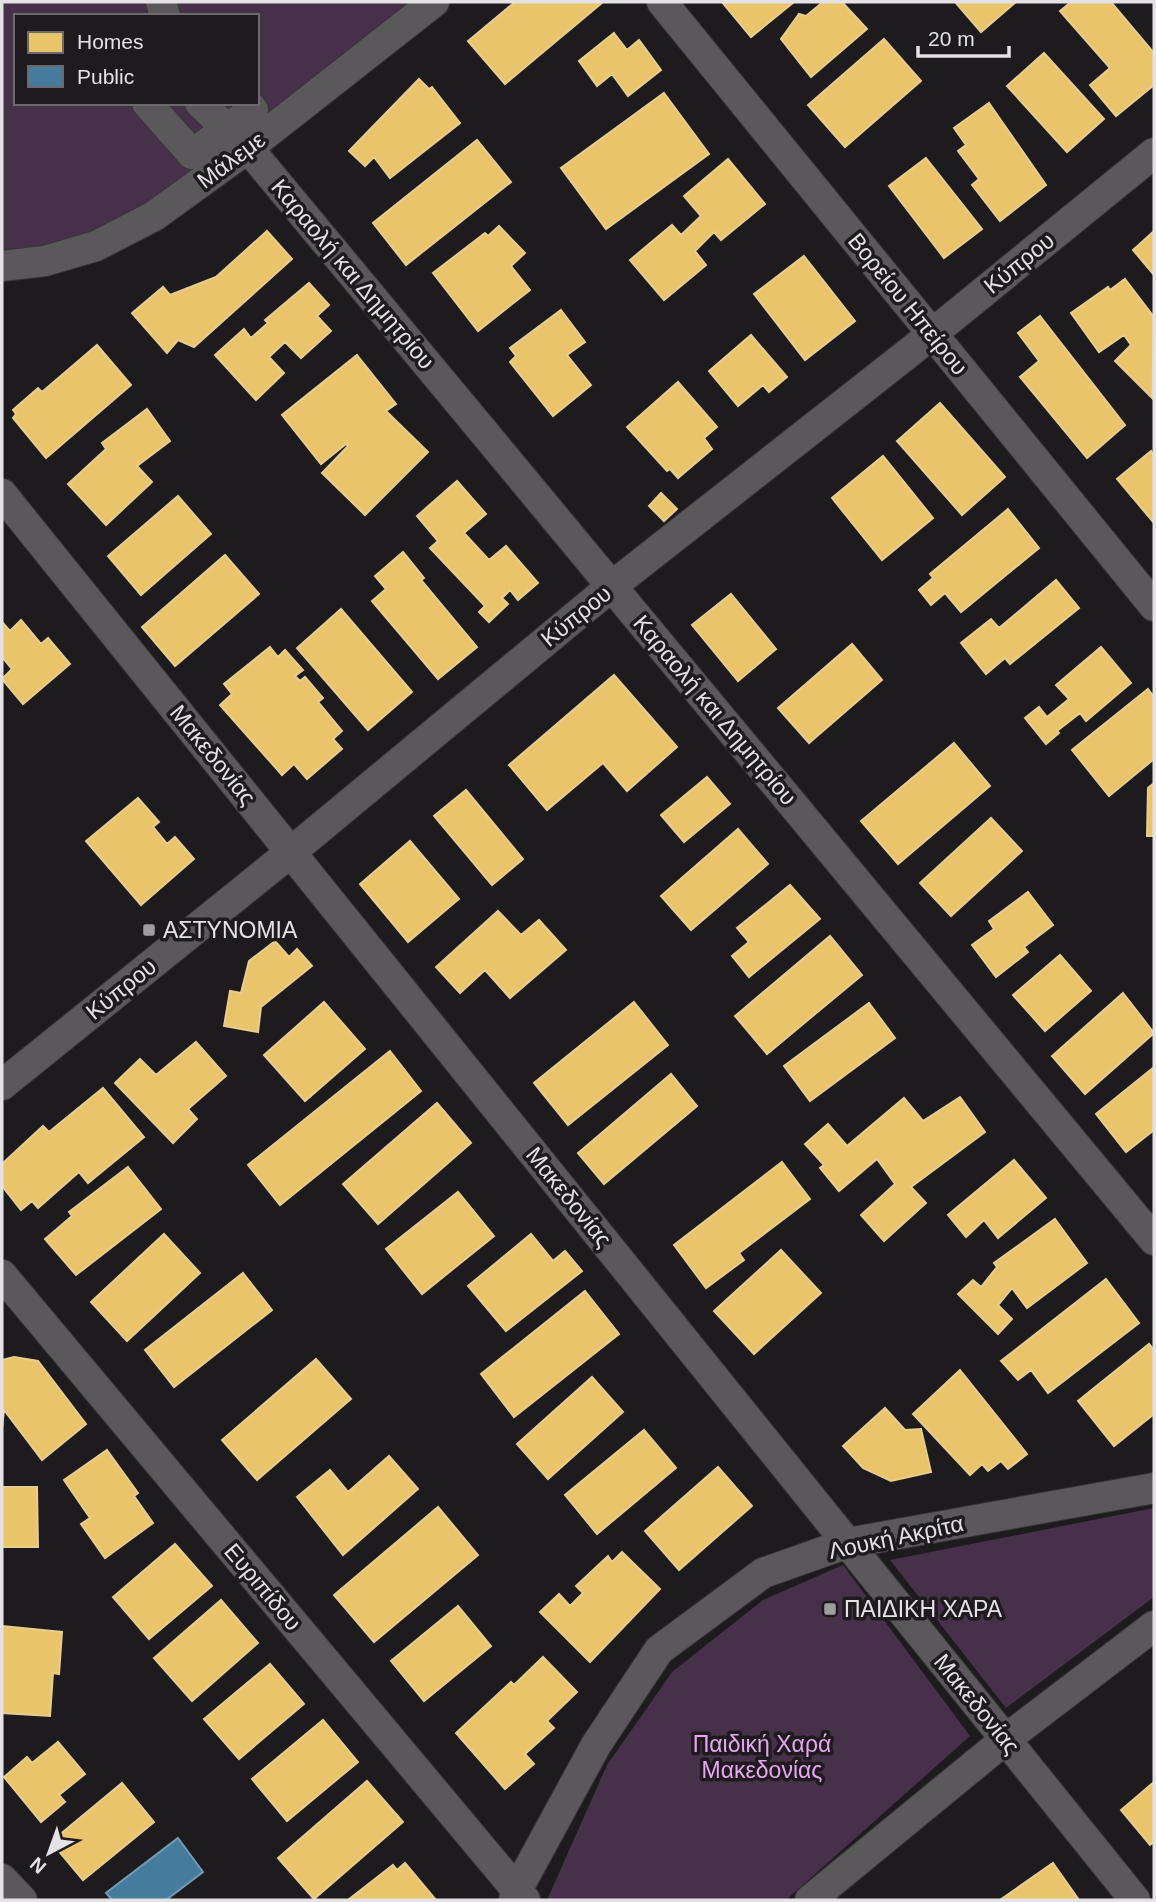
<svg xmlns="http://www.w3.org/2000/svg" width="1156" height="1902" viewBox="0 0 1156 1902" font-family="Arial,sans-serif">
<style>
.green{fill:#47304a;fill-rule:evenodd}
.homes{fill:#e9c46a;stroke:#e8cd8f;stroke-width:2}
.public{fill:#457b9d;stroke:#759ab3;stroke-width:2}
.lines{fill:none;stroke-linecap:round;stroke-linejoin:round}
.street-casing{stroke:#373637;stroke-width:32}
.street{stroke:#5a585a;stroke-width:30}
.poi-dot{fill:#9e9c9f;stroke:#1e1a1e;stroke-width:2.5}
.labels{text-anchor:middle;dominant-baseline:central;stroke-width:7;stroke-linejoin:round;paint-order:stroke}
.street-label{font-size:23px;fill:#e4e2e5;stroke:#1e1a1e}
.poi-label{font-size:23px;fill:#e4e2e5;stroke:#1e1a1e;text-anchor:start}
.park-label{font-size:23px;fill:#e8a5f3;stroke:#1e1a1e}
</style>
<rect width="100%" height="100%" fill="#1d1b1d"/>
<!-- green -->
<path class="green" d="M2,2H415L165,199L61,250L2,256ZM16,16H257V103H16Z
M1154,1508V1597L1006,1708L890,1560Z
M843,1565L970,1736L786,1900H547L607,1765L672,1672L763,1600Z"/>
<!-- homes -->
<path class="homes" d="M515,2H603L505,84L468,41Z
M722,2H794L751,37Z
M823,2H842L867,29L811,77L781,39L799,14L806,16Z
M955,2H1016L981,32Z
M1071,2H1111L1154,53V85L1116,116L1090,85L1110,68L1060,11Z
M614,33L627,50L639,40L661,70L628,96L612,74L597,86L579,61Z
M884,39L921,81L845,147L808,105Z
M1044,53L1104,119L1067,152L1007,86Z
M419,79L429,89L432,87L460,123L390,178L374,157L365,166L349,151Z
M664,93L709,154L606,229L561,168Z
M989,103L1046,185L1000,221L972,185L979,179L958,151L966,145L954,128Z
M477,140L511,182L406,265L373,223Z
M926,158L982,229L944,258L889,186Z
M728,159L765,204L721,240L714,232L695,251L706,265L664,300L630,260L672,225L681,235L701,216L684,196Z
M499,226L525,253L511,266L530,290L478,331L433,273L485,233L488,236Z
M267,231L292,259L194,347L178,340L167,353L132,313L163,287L170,295L216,277Z
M1154,231V275L1133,250Z
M804,256L855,321L805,360L754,294Z
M1125,279L1154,317L1152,398L1115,361L1131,345L1124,335L1099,352L1071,313L1108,287L1110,290Z
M309,283L329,305L317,316L331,331L301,358L285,342L269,357L284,373L256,400L215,355L244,329L251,338L268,323L265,320Z
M561,310L585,342L567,355L591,385L553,416L510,362L516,356L510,348Z
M1040,316L1125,425L1087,458L1020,377L1039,361L1018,333Z
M751,335L787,377L769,392L763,385L738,406L709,371Z
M97,345L131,385L46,458L13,418L16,414L13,410L38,388L42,392Z
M357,355L396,404L386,411L428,452L365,515L322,473L348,446L346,444L321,464L282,415Z
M678,382L717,427L704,438L712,449L678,478L670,469L667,471L627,427Z
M940,403L1005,477L962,515L897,441Z
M147,409L170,441L137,466L152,482L106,525L68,484L106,449L102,443Z
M1151,451L1154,456V523L1117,479Z
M883,456L933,518L882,560L832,498Z
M457,481L486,514L464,533L489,560L506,546L538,583L518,600L510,590L502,598L508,604L489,622L479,612L485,606L430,548L438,541L417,516Z
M661,493L677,509L664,521L649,506Z
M178,496L211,534L141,595L108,556Z
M1008,509L1039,548L961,612L945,593L931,605L919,590L933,578L930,574Z
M403,552L424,578L421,580L477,647L438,679L372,601L386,589L375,576Z
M225,555L259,594L175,666L142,627Z
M1056,580L1079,608L1010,664L1005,658L986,674L961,643L991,619L999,628Z
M731,594L776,649L738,681L692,625Z
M341,609L412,692L368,730L297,648Z
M21,620L41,644L48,638L70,664L23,704L2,679L12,669L2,657V622L10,631Z
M852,644L882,680L809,743L778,708Z
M270,647L278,657L285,650L303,670L295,676L300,681L305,677L323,698L318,702L342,731L333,739L342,749L307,779L294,764L282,775L220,705L232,694L224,684Z
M1101,647L1131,683L1086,721L1080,713L1057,731L1059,733L1046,744L1025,718L1039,707L1047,717L1069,699L1056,685Z
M614,675L677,747L627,791L603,763L547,810L509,765Z
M1148,689L1154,697V759L1109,796L1072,750Z
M954,743L990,786L898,864L861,821Z
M707,777L730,804L684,842L661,815Z
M1154,783V836H1147L1148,788Z
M466,790L523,859L492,885L434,816Z
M138,798L159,822L153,827L167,844L175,837L194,859L141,905L86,841Z
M991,818L1022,851L951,916L920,883Z
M738,829L768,864L691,930L661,896Z
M410,841L459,899L408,942L360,884Z
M790,885L820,919L749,977L732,956L749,942L737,928Z
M1028,892L1053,925L1024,947L1028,952L996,977L972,945L994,929L989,921Z
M498,911L521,935L539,920L566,950L510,998L485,970L460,993L436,967Z
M830,936L862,975L767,1054L735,1016Z
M275,941L289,957L297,949L312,966L261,1007L258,1032L224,1026L230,991L241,993L249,961Z
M1060,955L1091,991L1045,1031L1013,995Z
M1123,993L1154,1033L1085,1094L1052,1056Z
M324,1002L365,1049L305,1101L264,1055Z
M634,1002L668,1045L568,1125L534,1083Z
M869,1003L895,1038L810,1101L784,1066Z
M196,1042L226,1076L188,1109L197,1119L173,1143L115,1083L140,1059L156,1075Z
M390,1051L421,1091L280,1205L248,1165Z
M1154,1067V1130L1126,1152L1096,1114Z
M671,1074L697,1106L604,1184L578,1153Z
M103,1088L144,1137L88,1183L79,1172L38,1208L32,1201L21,1210L2,1186V1164L43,1126L49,1132Z
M960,1097L985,1132L911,1187L926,1203L884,1241L861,1215L895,1184L877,1159L839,1191L820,1168L824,1165L805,1144L828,1124L847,1146L904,1098L923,1121Z
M437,1103L471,1143L378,1224L343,1184Z
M1014,1160L1046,1198L998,1238L984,1220L966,1237L948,1215Z
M782,1162L810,1199L739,1253L744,1260L706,1288L674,1245Z
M128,1167L161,1209L76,1275L45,1239L72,1216L69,1212Z
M458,1192L494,1236L422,1294L386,1249Z
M1055,1219L1087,1263L1027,1308L1012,1288L998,1305L1012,1319L998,1334L958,1294L973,1280L981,1287L997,1267L994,1263Z
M164,1234L200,1273L127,1341L91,1302Z
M531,1234L553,1261L565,1251L582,1271L506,1331L468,1286Z
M781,1250L821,1293L754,1354L714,1311Z
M243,1273L272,1310L174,1387L145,1350Z
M1106,1279L1139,1323L1048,1393L1031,1370L1018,1380L1001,1361Z
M585,1291L619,1334L514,1417L481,1374Z
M1149,1344L1154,1350V1414L1114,1446L1078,1401Z
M14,1357L38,1361L86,1424L42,1460L4,1410L2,1429V1360Z
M316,1359L351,1399L257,1480L222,1440Z
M960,1370L1027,1454L1008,1469L1001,1461L988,1471L982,1464L970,1475L913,1414Z
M592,1377L623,1412L548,1479L517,1444Z
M885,1408L905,1430L921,1429L931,1472L891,1481L863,1468L843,1446Z
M644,1430L676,1468L597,1534L565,1495Z
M107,1450L138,1493L134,1496L153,1523L105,1558L81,1524L90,1518L64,1480Z
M389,1456L418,1489L343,1555L297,1497L330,1470L348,1492Z
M718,1467L752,1506L679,1570L645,1531Z
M2,1487H37L38,1547H2Z
M438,1507L478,1555L374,1642L334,1595Z
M175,1544L212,1586L149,1639L113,1597Z
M622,1552L660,1589L590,1662L540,1612L559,1594L570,1606L583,1593L576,1586L608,1556L612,1562Z
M221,1600L258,1643L192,1701L154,1658Z
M458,1606L491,1646L424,1701L391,1661Z
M2,1626L62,1632L59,1674L53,1673L50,1716L2,1713Z
M543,1657L577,1692L547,1721L554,1728L525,1754L534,1764L505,1789L456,1733L511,1682L514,1685Z
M270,1664L304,1704L239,1759L204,1719Z
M323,1720L358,1762L287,1821L252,1779Z
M58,1742L85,1774L59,1795L65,1802L41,1822L4,1777L27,1757L32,1763Z
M367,1781L403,1822L314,1899L278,1858Z
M1154,1782V1842L1150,1845L1121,1810Z
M122,1783L154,1822L83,1880L51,1842Z
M405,1863L436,1900H348L393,1865L397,1870Z
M1053,1863L1079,1900H1000Z"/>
<!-- public -->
<path class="public" d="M178,1838L203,1872L166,1900H112L106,1893Z"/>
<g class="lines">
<defs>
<path id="street" d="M161,2L165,16
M662,2L1154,606
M147,103L192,154L227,129L200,103
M247,103L253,110L227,129L248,148L1154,1240
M2,266L45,261L96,246L154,216L248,148L434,2
M2,494L1135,1900
M2,1085L291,852L612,586L911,351L1154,153
M2,1275L525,1900
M2,1879L22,1900
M514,1900L517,1890L596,1745L659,1650L763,1573L848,1543L1154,1488
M810,1900L1006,1739L1154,1626"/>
</defs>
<!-- street casing -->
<use href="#street" class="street-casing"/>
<!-- street -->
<use href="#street" class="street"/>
</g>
<!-- markers -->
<g class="poi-dot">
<rect x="142" y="923" width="14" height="14" rx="3.5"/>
<rect x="823" y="1602" width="14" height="14" rx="3.5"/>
</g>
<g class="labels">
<!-- street labels -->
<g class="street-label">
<text transform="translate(231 160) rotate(-37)">Μάλεμε</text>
<text transform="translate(1019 263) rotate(-39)">Κύπρου</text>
<text transform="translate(353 274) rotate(50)">Καραολή και Δημητρίου</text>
<text transform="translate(908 304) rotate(51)">Βορείου Ηπείρου</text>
<text transform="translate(576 616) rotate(-39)">Κύπρου</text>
<text transform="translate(715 710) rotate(50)">Καραολή και Δημητρίου</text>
<text transform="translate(213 755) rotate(51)">Μακεδονίας</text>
<text transform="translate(121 989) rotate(-39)">Κύπρου</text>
<text transform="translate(569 1197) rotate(51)">Μακεδονίας</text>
<text transform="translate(896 1537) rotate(-12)">Λουκή Ακρίτα</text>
<text transform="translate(263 1587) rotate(50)">Ευριπίδου</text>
<text transform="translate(977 1704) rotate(51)">Μακεδονίας</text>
</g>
<!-- poi labels -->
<g class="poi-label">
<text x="163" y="930">ΑΣΤΥΝΟΜΙΑ</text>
<text x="844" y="1609">ΠΑΙΔΙΚΗ ΧΑΡΑ</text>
</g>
<!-- park labels -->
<g class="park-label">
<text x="762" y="1744">Παιδική Χαρά<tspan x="762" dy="26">Μακεδονίας</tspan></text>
</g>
</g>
<!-- border -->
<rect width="1156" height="1902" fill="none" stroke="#e4e2e5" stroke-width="7"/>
<!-- legend -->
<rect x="14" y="14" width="245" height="91" fill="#1e1a1e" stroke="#6d6a6e" stroke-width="2"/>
<rect x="28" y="32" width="35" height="21" fill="#e9c46a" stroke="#6d6a6e" stroke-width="2"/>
<text x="77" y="49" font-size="21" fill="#e4e2e5">Homes</text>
<rect x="28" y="66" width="35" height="21" fill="#457b9d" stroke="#6d6a6e" stroke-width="2"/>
<text x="77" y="84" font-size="21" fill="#e4e2e5">Public</text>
<!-- north arrow -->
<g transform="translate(49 1853) rotate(221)" stroke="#1e1a1e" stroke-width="5" paint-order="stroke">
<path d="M0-5L12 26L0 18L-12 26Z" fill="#e4e2e5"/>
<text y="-10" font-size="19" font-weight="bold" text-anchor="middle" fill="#e4e2e5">N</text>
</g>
<!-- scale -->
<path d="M918 46v10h91v-10" fill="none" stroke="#e4e2e5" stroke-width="3.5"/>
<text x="928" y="46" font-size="21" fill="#e4e2e5" stroke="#1e1a1e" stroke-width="5" paint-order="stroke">20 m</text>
</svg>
